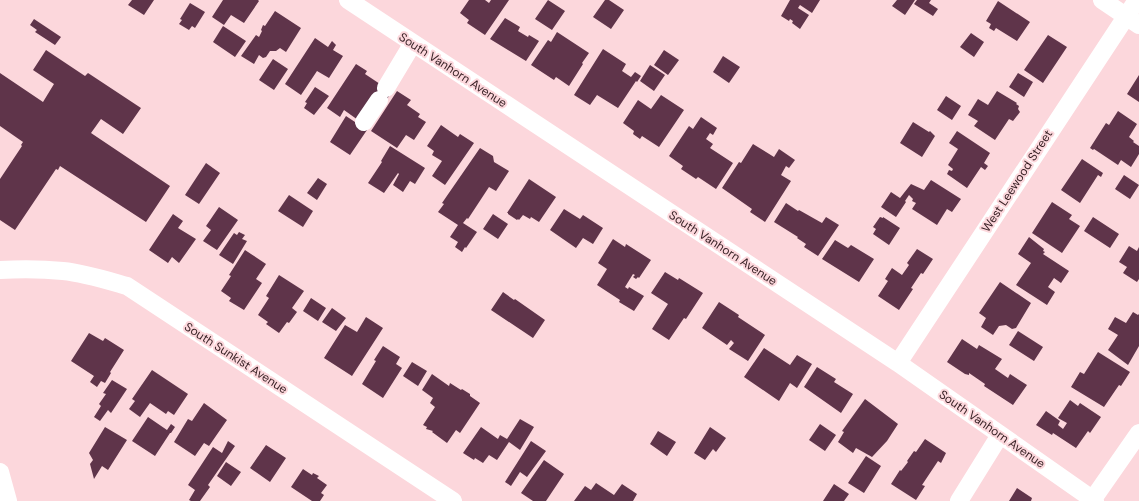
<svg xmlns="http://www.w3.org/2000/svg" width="1139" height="501" viewBox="0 0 1139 501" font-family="'DM Sans',sans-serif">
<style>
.building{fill:#5f344a}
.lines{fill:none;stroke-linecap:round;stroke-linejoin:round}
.minor{stroke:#fff;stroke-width:18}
.labels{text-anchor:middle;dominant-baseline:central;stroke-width:4;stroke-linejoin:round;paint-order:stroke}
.street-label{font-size:12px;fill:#331d21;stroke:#fcd7dc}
</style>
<rect width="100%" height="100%" fill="#fcd7dc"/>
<!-- building -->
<path class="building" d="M132,0H154L144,15L128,5Z
M223,0H258L259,1L244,23L231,15L224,25L212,17Z
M469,0H485L489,3L491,0H509L485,35L467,23L469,20L460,13Z
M548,0L565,11L552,30L535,19Z
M605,0H609L624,10L611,29L593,17Z
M790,0H820L812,13L800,5L798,8L809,15L800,29L792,23L793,21L790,19L789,21L781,16Z
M897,0H915L905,15L892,6Z
M917,0H931L929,3L938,9L933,16L914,4Z
M998,1L1030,22L1017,41L996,28L994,31L989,28L991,24L986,21Z
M190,3L205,12L195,28L192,26L189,30L179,24L182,20L180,19Z
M275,11L301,28L286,52L280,48L276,51H270L266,57L263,58L259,55L254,64L241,56L256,35L259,37L262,31L261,30L263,25L265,26Z
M505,18L520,27L518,31L528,37L529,35L539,41L526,61L490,39Z
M34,19L61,37L55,45L35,32L37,30L30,25Z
M223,26L246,41L235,57L213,42Z
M557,32L589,53L582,63L583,64L569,86L556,77L554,80L531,65L548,40L551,42Z
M971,33L984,42L974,57L960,47Z
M1048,35L1067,47L1043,83L1024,70Z
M315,38L328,47L332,41L336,45L333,50L343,56L329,78L317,71L301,95L285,84Z
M603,49L626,64L622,71L631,77L635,72L641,76L637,82L636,81L618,108L597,95L590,105L574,95Z
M46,50L85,76L88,73L141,108L123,134L101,119L91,133L170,186L146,222L60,166L58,170L56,169L15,230L0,220V179L22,146L21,145L23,142L0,126V73L43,102L54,84L33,70Z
M664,50L679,60L668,75L654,65Z
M723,56L740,67L729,83L713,72Z
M273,59L288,69L274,90L259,80Z
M356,64L367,71L365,74L392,92L384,103L358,120L344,110L340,117L327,108Z
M650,65L665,75L654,91L640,81Z
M1018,73L1033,82L1024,97L1009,87Z
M1139,75V102L1127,94Z
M315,87L329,96L314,115L304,108L307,103L305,102Z
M397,91L411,100L407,105L420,114L418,117L426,122L414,140L406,135L397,148L371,131Z
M997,91L1017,103L1016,104L1019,106L1018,109L1020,112L1013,121L1009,119L995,140L974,126L978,121L968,115L978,99L988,105Z
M661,95L684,110L659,147L642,136L640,139L633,134L634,131L623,123L638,100L651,109Z
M946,96L961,106L952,120L937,110Z
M1118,111L1137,124L1129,137L1134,141L1133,142L1139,146V154L1131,167L1121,160L1118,165L1094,149L1093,150L1090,148L1106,123L1109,125Z
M346,116L367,130L350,155L330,142Z
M701,117L717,128L713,135L710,133L706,139L713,144L710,148L733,163L716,189L698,177L696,179L681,169L683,166L669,156L689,126L693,129Z
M913,122L929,132L930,131L935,136L922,157L900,143Z
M441,125L458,137L460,134L474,143L445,185L432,176L442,161L432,155L434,151L427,146Z
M957,131L990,153L984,163L988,166L985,170L981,167L967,188L947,174L949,170L952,171L953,169L948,165L958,149L949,143Z
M753,144L774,157L779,149L795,160L789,168L786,166L781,175L791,181L765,222L750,212L752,209L722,188L739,162L741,163Z
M390,146L425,168L415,184L410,181L403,192L393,185L399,174L398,173L384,193L368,183L382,162L381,161Z
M480,148L493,156L494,162L509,171L496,191L489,187L468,219L467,218L463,223L477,232L466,248L465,247L462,252L455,247L458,242L450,237L458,225L438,212L444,204L442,203Z
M1082,159L1103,173L1101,177L1098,175L1080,203L1061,190Z
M206,163L220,173L199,204L185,195Z
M1124,175L1139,185L1130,199L1115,189Z
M318,178L327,184L317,200L307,193Z
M529,179L556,197L539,222L531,217L530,219L523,215L519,220L518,219L517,220L508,214V213H507Z
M931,180L961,199L952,212L947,209L937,225L912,209L916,203L912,201L913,199L909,195L905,201L906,202L896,217L881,207L891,192L900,198L911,184L924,190Z
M289,195L313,211L303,227L278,211Z
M1052,202L1072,215L1069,219L1080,226L1062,253L1032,233Z
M786,203L798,211L799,210L822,223L826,217L839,225L818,256L804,247L806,244L797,238L798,237L774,222Z
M219,207L238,220L217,250L203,241L211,230L206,226Z
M564,209L580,219L583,215L603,228L593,244L583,238L576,248L550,230Z
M173,214L183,221L178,228L196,239L179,263L172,257L168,263L149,250Z
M493,214L508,224L498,239L483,229Z
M880,217L883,218V217L900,228L889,245L873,234L876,229L873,227Z
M1093,217L1119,234L1110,248L1084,231Z
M239,232L245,235L242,239L247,241L233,264L219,255L234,233L237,235Z
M1029,237L1044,249L1043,251L1045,252L1043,254L1069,271L1061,283L1054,278L1048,287L1055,292L1047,305L1016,285L1031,263L1018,254Z
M613,239L625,247L626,244L651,260L639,278L638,277L636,279L633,277L635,275L633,274L625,287L628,289L629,287L644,296L634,311L619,302L620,300L597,285L607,269L598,263Z
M835,240L848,248L851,245L874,259L859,282L822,259Z
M1129,246L1137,251L1139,247V279L1137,282L1123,273L1127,267L1119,262Z
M917,249L933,259L923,274L921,273L911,288L913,289L899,310L878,296L888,281L885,279L892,268L902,275L909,265L907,263Z
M245,250L266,264L256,279L262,283L244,310L229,301L231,298L221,291L231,276L229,275Z
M665,272L678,280L679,278L703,293L686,319L684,318L669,340L652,329L668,304L651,293Z
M279,275L304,291L292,308L297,312L289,323L287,322L279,333L266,324L268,322L258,315L269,298L266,296Z
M1000,282L1031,303L1016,328L1012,329L1006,325L999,326L993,335L981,327L986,318L979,313Z
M503,292L514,300L515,299L545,320L533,338L491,310Z
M311,298L326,308L318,321L303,311Z
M719,302L739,315L738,317L765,335L748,361L729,349L734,343L731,340L727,345L702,328Z
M332,308L346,318L336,331L322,322Z
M1133,312L1138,315L1139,314V346L1128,365L1108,350L1118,335L1108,329L1115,317L1126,323Z
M366,317L383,328L352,376L324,358L345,325L357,332Z
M1018,331L1043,347L1034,361L1009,345Z
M89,333L103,341L105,338L124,350L110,372L111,373L105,383L101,381L97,387L90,382L94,376L71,361Z
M962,339L977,349L979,345L1002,359L995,369L1008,378L1010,374L1027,385L1013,405L984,386L985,384L969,373V375L965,374L947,362Z
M383,346L400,357L396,364L402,368L383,398L362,384L376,361L374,360Z
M764,348L790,365L797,355L812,364L797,388L790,383L779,401L744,377Z
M1098,352L1130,372L1121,386L1119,385L1104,407L1071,387L1080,372L1084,374Z
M412,362L427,371L418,386L403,376Z
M817,367L836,379L834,382L853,394L841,413L804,387Z
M152,370L188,394L174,415L168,411L166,414L150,403L140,417L129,409L135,401L132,399Z
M432,374L449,386L450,383L461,390L462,389L470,394V396L480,403L460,433L456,430L447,443L432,432L433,431L426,429L427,427L423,425L435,407L430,403L433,398L422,390Z
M112,380L127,389L111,413L108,410L100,421L94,417L101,406L99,404L106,394L103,393Z
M865,399L898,424L887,441L872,457L856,448L853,453L838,442L844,432L842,431Z
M1070,400L1078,406L1080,403L1101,417L1090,433L1088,431L1076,448L1053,433L1052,435L1036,425L1046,411L1060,421L1058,425L1063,429L1067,423L1058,418Z
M204,403L227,420L209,446L204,443L195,456L174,442L188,419L192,421Z
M148,417L167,430L171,424L175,427L171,433H170L155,456L132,441Z
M520,419L534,427L520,450L509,442L497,460L489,455L483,463L475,458L474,460L463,453L481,427L498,439L500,435L507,439Z
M820,424L836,435L825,451L809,440Z
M105,427L127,440L108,470L102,466L94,479L90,464L93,460L89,453Z
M710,427L726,438L716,452L713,449L705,460L694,453Z
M658,431L676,442L667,456L650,444Z
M925,439L946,453L941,463L938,461L922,485L925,486L916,500L891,484L900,470L901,471L908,462L907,461L914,451L916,452Z
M228,441L235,446L208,485L210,487L200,501H191L189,500L195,490L188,485L213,447L222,453Z
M531,441L546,451L527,477L520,472L511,486L505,482Z
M266,445L286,458L270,482L250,468Z
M866,456L881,466L864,493L848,483Z
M544,460L564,474L546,501H533L521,493Z
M226,462L241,472L231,486L217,476Z
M303,469L312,475L313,473L319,476L317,478L327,485L321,493L324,495L320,501H312L291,487Z
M596,483L614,495L622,484L637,494L633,501H574L585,486L591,490Z
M834,484L849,494L844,501H823Z
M1017,488L1032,498L1031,501H1009Z"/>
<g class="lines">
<!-- minor -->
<path class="minor" d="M348,0L898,363L1095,501
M1102,0L1139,25
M386,88L413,43
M364,122L379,100
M0,270C21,269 42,269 63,271C84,273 106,280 127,286L453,501
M898,363L1137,0
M0,472L8,501
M1093,499L1139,433
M959,501L1000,435"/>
</g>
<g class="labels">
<!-- street labels -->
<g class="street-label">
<text transform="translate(453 70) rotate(33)">South Vanhorn Avenue</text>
<text transform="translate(1017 181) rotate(-57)">West Leewood Street</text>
<text transform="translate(723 248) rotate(33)">South Vanhorn Avenue</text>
<text transform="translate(236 358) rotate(33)">South Sunkist Avenue</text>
<text transform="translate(992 429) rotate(35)">South Vanhorn Avenue</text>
</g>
</g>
</svg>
